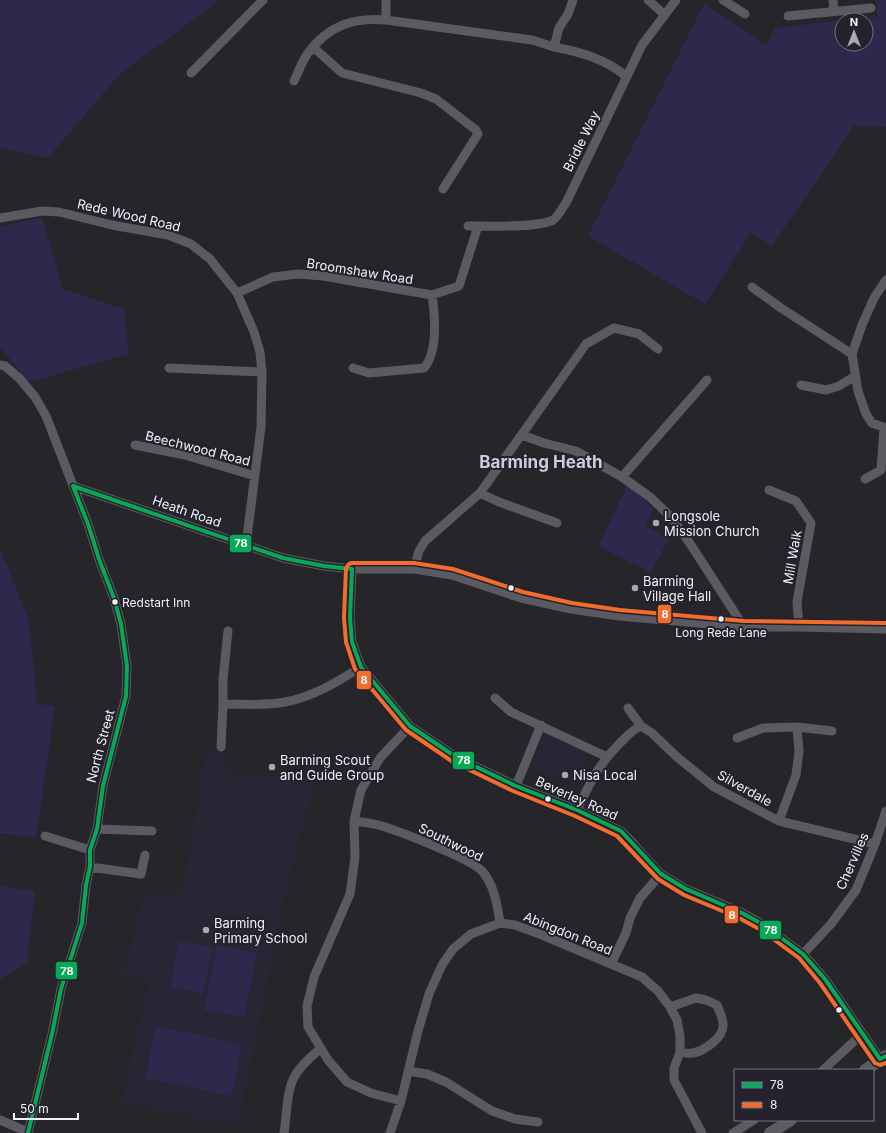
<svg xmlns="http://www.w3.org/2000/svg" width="886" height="1133" viewBox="0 0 886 1133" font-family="Inter,sans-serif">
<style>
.built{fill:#282635}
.green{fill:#2f274c}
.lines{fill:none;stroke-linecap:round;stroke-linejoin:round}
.minor{stroke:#5b5a61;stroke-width:9}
.major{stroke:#5c5b64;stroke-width:12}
.bus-1-casing{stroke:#24222d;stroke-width:7}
.bus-2-casing{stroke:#24222d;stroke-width:7}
.bus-1{stroke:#06aa56;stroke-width:4}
.bus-2{stroke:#f36c2b;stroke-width:4}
.poi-dot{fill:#aaa9af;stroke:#24222d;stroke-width:1.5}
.bus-dot{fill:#f1f0f7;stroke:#24222d;stroke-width:1.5}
.labels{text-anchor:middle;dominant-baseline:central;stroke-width:4;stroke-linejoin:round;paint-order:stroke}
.bus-label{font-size:12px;fill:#f1f0f7;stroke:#24222d;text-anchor:start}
.street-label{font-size:13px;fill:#f1f0f7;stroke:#24222d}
.poi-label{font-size:13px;fill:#f1f0f7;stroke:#24222d;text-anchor:start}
.district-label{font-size:17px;font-weight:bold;fill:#ceccdb;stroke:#24222d}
.line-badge{stroke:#24222d;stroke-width:1.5}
.badge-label{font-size:11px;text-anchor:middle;font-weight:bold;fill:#fff}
</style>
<rect width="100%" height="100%" fill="#25252a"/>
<!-- built -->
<path class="built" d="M545,732L590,751L575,785L530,766Z
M206,750L223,753L225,768L231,771L315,783L286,891L238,1126L121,1103L149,980L77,966L79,962L125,971L142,898L183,890Z"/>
<!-- green -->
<path class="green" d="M0,0H220L121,73L48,158L0,148Z
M876,0H886V127L854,126L772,246L751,233L705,304L588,236L704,4L766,45L775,28L842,20V44H866V20H846L877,17Z
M42,217L63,289L124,309L129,354L29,382L0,347V227Z
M628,484L653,509L645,526L669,538L651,573L598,546Z
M0,548L29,621L37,703L55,707L36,838L0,833Z
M0,886L35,891L27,963L0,979Z
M179,941L213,948L203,994L170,987Z
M217,945L257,953L244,1018L204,1010Z
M156,1026L242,1044L232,1096L145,1078Z"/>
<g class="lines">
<!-- minor -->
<path class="minor" d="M386,0V20
M573,0L568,14L559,28L554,47C581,52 605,59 626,76
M648,0L665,15
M723,0L745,14
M833,0L834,11
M788,16L871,8
M313,47L342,73L421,93L436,99L476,130L478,134L443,189
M191,73L263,0
M294,81C298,73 302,61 308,53C328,26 353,17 386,20L532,40L554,47
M0,218L42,211L59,212L112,225L168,235L191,244L210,259L237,293L254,332L260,352L262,372L261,427L246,545
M468,226C486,226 539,228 553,220C558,217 562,208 566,203L642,45L676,0
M886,280L874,298L862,325L852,354L858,391L866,414L872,423L886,428
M752,287L781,308L852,354
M237,293L273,277L298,274L323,276L432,295L459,286L478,226
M0,365L5,366L20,379L35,397L46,416L88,524L100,562L114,598L121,624L127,666L126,696L103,786L97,829L90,850V867L86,885L82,923L61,989L52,1034L28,1133
M169,368L262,372
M353,368L369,373L424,368C438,352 435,316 432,295
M801,385L826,390L839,386L855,376
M522,435L544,443L576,451L622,477L650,497L671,517L689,542L744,627
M135,445L185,455L255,476
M622,477L707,380
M865,479L881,470L884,428
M73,486L283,558L324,566L352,569H414L452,575L521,598L571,609L619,616L744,627H799L886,629
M769,490L796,501L811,523L797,602L799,627
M480,493L499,502L557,523
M352,569L350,618L352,642L361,667L410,726L456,757L516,786L577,810L621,831L632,842L643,855L661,874L686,889L742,913L764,925L803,954L825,979L880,1059
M414,569L419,551L425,541L480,493L586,344L614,328L639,334L658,349
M495,698L511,712L607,757
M223,704C244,704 265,706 285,702C313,697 337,682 361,667
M628,708L641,726L652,733L677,757L714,787L779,821L875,844
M737,738L763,728L797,727L832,731
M221,747L223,704V679L228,631
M516,786L541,725
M577,810C590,783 598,765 620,743C627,736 632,730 641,726
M354,821C362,822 371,823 378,825C397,830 471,859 482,871C495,886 497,905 500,923
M779,821L796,775L799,751L797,727
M97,829L152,831
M45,836L90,850
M90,867L141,874L145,855
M803,954L831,924L856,890L875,844L886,811
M611,964L626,933L630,918L640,898L661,874
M670,1007L696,998L706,1000L717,1005C719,1011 724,1019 723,1026C723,1038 703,1052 692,1053C688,1054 684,1053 680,1052
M823,1070L862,1034
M408,1071L427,1074L446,1082L492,1111L515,1119L538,1122
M401,1101L371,1093L347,1082L328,1060L308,1027L307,1006L314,977L350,894L355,857L354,821L361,790L380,758L410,726
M0,1120L28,1132
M284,1133C287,1116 286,1089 296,1074C302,1064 312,1056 320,1049
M390,1133L401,1101L418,1031L429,994L442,965L453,949L471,934L500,923L515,925L542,935L611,964L642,977L658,991L670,1007L677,1020L680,1036V1052L674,1068V1080L702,1133
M733,1133L754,1120"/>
<!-- major -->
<path class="major" d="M865,1070L886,1056
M770,1133L791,1120"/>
<defs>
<path id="bus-1" d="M73,486L283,558L324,566L352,569L350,618L352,642L361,667L410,726L456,757L516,786L577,810L621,831L661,874L686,889L742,913L764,925L803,954L825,979L880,1059L886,1056
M28,1133L52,1034L61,989L82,923L86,885L90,867V850L97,829L103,786L126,696L127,666L121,624L114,598L100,562L88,524L73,486"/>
<path id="bus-2" d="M886,623L744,621L620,610L572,603L523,592L453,569L414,563H351L348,565L346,568L344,618L346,642L355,669L406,730L453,762L513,791L575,816L617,836L658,879L684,895L739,918L761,930L799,958L820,983L875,1063L880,1065L886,1063"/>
</defs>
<!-- bus-1 casing -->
<use href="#bus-1" class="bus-1-casing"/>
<!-- bus-2 casing -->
<use href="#bus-2" class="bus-2-casing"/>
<!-- bus-1 -->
<use href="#bus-1" class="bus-1"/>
<!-- bus-2 -->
<use href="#bus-2" class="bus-2"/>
</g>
<!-- markers -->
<g class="poi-dot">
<circle cx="656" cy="523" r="4"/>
<circle cx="635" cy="588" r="4"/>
<circle cx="272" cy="767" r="4"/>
<circle cx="565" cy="775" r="4"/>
<circle cx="206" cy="930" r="4"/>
</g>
<g class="bus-dot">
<circle cx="511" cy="588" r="3.5"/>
<circle cx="115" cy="602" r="3.5"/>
<circle cx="721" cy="619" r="3.5"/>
<circle cx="548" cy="799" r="3.5"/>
<circle cx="839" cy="1010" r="3.5"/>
</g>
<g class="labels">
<!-- bus labels -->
<g class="bus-label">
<text x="122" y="602">Redstart Inn</text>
<text x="721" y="632" text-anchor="middle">Long Rede Lane</text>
</g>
<!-- street labels -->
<g class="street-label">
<text transform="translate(581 141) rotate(-64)">Bridle Way</text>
<text transform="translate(129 215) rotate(13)">Rede Wood Road</text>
<text transform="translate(360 271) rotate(9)">Broomshaw Road</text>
<text transform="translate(198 448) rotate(14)">Beechwood Road</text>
<text transform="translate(187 511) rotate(19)">Heath Road</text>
<text transform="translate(792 557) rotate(-80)">Mill Walk</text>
<text transform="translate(100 746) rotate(-75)">North Street</text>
<text transform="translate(745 788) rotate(29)">Silverdale</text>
<text transform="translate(577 798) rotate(24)">Beverley Road</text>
<text transform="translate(451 842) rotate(26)">Southwood</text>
<text transform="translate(852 861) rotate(-66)">Chervilles</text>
<text transform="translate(568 933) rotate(22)">Abingdon Road</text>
</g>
<!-- poi labels -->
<g class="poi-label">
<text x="664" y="516">Longsole<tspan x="664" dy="15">Mission Church</tspan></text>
<text x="643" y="581">Barming<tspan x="643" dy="15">Village Hall</tspan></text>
<text x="280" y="760">Barming Scout<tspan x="280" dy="15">and Guide Group</tspan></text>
<text x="573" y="775">Nisa Local</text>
<text x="214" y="923">Barming<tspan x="214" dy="15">Primary School</tspan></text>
</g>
<!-- district labels -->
<g class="district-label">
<text x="541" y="462">Barming Heath</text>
</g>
</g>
<g class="line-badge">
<rect x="229" y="534" width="23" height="19" rx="4" fill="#06aa56"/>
<rect x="657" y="604" width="15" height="20" rx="4" fill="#f36c2b"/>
<rect x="356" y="670" width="16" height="20" rx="4" fill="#f36c2b"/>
<rect x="452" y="751" width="23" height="19" rx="4" fill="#06aa56"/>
<rect x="724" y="905" width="15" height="19" rx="4" fill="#f36c2b"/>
<rect x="759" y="920" width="23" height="20" rx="4" fill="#06aa56"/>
<rect x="55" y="961" width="23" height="19" rx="4" fill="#06aa56"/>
</g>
<g class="badge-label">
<text x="241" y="547">78</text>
<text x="665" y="618">8</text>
<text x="364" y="684">8</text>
<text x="464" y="764">78</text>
<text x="732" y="919">8</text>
<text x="771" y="934">78</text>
<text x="67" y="975">78</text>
</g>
<!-- legend -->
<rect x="734" y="1069" width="140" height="52" fill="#24222d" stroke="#76747e"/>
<rect x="742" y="1082" width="20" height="6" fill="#06aa56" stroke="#76747e"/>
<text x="770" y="1089" font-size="12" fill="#f1f0f7">78</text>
<rect x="742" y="1102" width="20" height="6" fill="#f36c2b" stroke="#76747e"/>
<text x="770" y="1109" font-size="12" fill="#f1f0f7">8</text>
<!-- north arrow -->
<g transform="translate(854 32)"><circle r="19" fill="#24222d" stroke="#76747e"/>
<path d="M0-3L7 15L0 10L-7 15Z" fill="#aaa9af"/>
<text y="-6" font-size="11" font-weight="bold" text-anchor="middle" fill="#f1f0f7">N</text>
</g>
<!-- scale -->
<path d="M14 1113v6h64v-6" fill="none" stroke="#f1f0f7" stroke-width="2"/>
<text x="20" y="1113" font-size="12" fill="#f1f0f7" stroke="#24222d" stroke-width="3" paint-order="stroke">50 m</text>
</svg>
